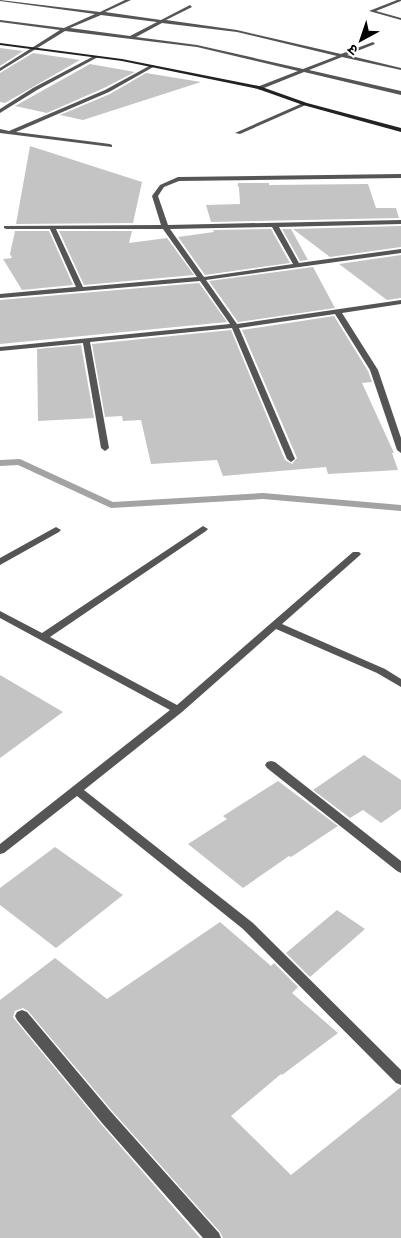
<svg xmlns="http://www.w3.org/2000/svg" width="401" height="1238" viewBox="0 0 401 1238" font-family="Arial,'Noto Sans Devanagari',sans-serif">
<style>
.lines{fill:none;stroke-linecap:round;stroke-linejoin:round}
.stream{fill:#a3a3a3;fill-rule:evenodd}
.building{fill:#c4c4c4}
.street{fill:#555;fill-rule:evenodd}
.secondary{fill:#222;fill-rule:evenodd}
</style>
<rect width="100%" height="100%" fill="#fff"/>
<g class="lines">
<!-- stream -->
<path class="stream" d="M20,459L113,502L263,493L401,505V511L263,499L111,508L18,465L0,466V460Z"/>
</g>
<!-- building -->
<path class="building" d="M0,48L23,51L0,66Z
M33,53L80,60L5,103L0,102V73Z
M90,64L135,72L104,88L47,113L15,106Z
M146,73L201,82L83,120L60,115L110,94Z
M30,146L142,182L133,223L16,224Z
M238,183H269V185L368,184L376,208H396L399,218L211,222L206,205L240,204L239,187L237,185H238Z
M401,226V247L330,257L293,229Z
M271,229L290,263L205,275L178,237L214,232L213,230Z
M282,229H291L308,260L300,261Z
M15,231H49L73,285L22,290L3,259L12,258L10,254Z
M59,231H132L129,243L167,238L194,275L84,285Z
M401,255V298L387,300L339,264Z
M313,267L335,308L238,322L209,281Z
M199,283L227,322L0,344V300Z
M334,316L368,371L372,382L362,383L394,453H392L398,470L328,474L326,467L223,476L217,460L151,464L141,420L123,421L122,416L105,417L92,344L231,330L285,460L292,464L297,458L242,330Z
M81,345L94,418L38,421L37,349Z
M0,675L63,712L0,758Z
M364,755L401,780V809L381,823L363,810L350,818L313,790Z
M278,781L338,826L291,857L289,856L243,888L188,844L227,819L223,816Z
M55,847L123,895L56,948L0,905V888Z
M337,910L365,929L310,977L286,953Z
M220,922L271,966L274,963L298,987L292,993L338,1033L282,1075L281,1074L231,1116L291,1175L401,1087V1238H223L220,1232L113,1112L28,1011L23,1008L15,1011L13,1017L16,1021L101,1124L200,1238H0V1000L55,958L107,999Z"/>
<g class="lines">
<!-- street -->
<path class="street" d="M0,0L100,12L125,0H131L105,12L161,20L190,5L192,7L166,20L237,30L341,54L373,42L375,44L347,55L401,68V70L342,57L309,70L401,91V95L304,72L259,90L257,87L298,71L197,47L65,31L0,71V68L60,30L0,22V20L64,28L95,14L0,1ZM101,15L157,22L130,36L70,28ZM162,23L237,32L337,56L303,69L197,45L136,37Z
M397,0H401V1L376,11L401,18V20L369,11Z
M94,56L98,57L37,90L0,113V109L33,88Z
M151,65L155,66L109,92L16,132L110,144L112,145V147L0,133V129L9,131L105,90Z
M303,103L308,104L240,134L235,133Z
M401,174V178L179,181L164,187L158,196L168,225L401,220V224L279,227L299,263L401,249V253L206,280L237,324L401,300V304L342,313L378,370L401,438V453L397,450L370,370L335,314L239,328L295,459L291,462L287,459L232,328L90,342L109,448L105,451L101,448L83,343L0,351V347L230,324L200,281L0,298V294L76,287L50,229H6L4,228V226L161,225L152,196L160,185L178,177ZM272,227L293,264L204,277L170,229ZM56,229H163L197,277L83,287Z
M203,526L208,529L206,531L50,637L177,705L353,552H359L361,554L359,556L282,624L385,669L401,679V687L377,673L276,629L182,712L84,790L253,923L401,1070V1085L396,1083L243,929L77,796L4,853L0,854V844L170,710L0,618V611L42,633Z
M56,527L61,530L59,532L0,565V558Z
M271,761L275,762L401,861V873L397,871L267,768L265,765L267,762Z
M22,1010L27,1012L112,1113L219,1233L221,1238H203L102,1123L17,1020L15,1016L17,1012Z"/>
<!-- secondary -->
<path class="secondary" d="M0,43L122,59L259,86L307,103L401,128V132L303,105L258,89L122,61L0,45Z"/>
</g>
<!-- north arrow -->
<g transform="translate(361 40) rotate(220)" stroke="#ffffff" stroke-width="4" paint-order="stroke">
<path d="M0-4L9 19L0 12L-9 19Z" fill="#000000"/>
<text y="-8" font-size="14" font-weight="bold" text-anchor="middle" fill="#000000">उ</text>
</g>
</svg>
